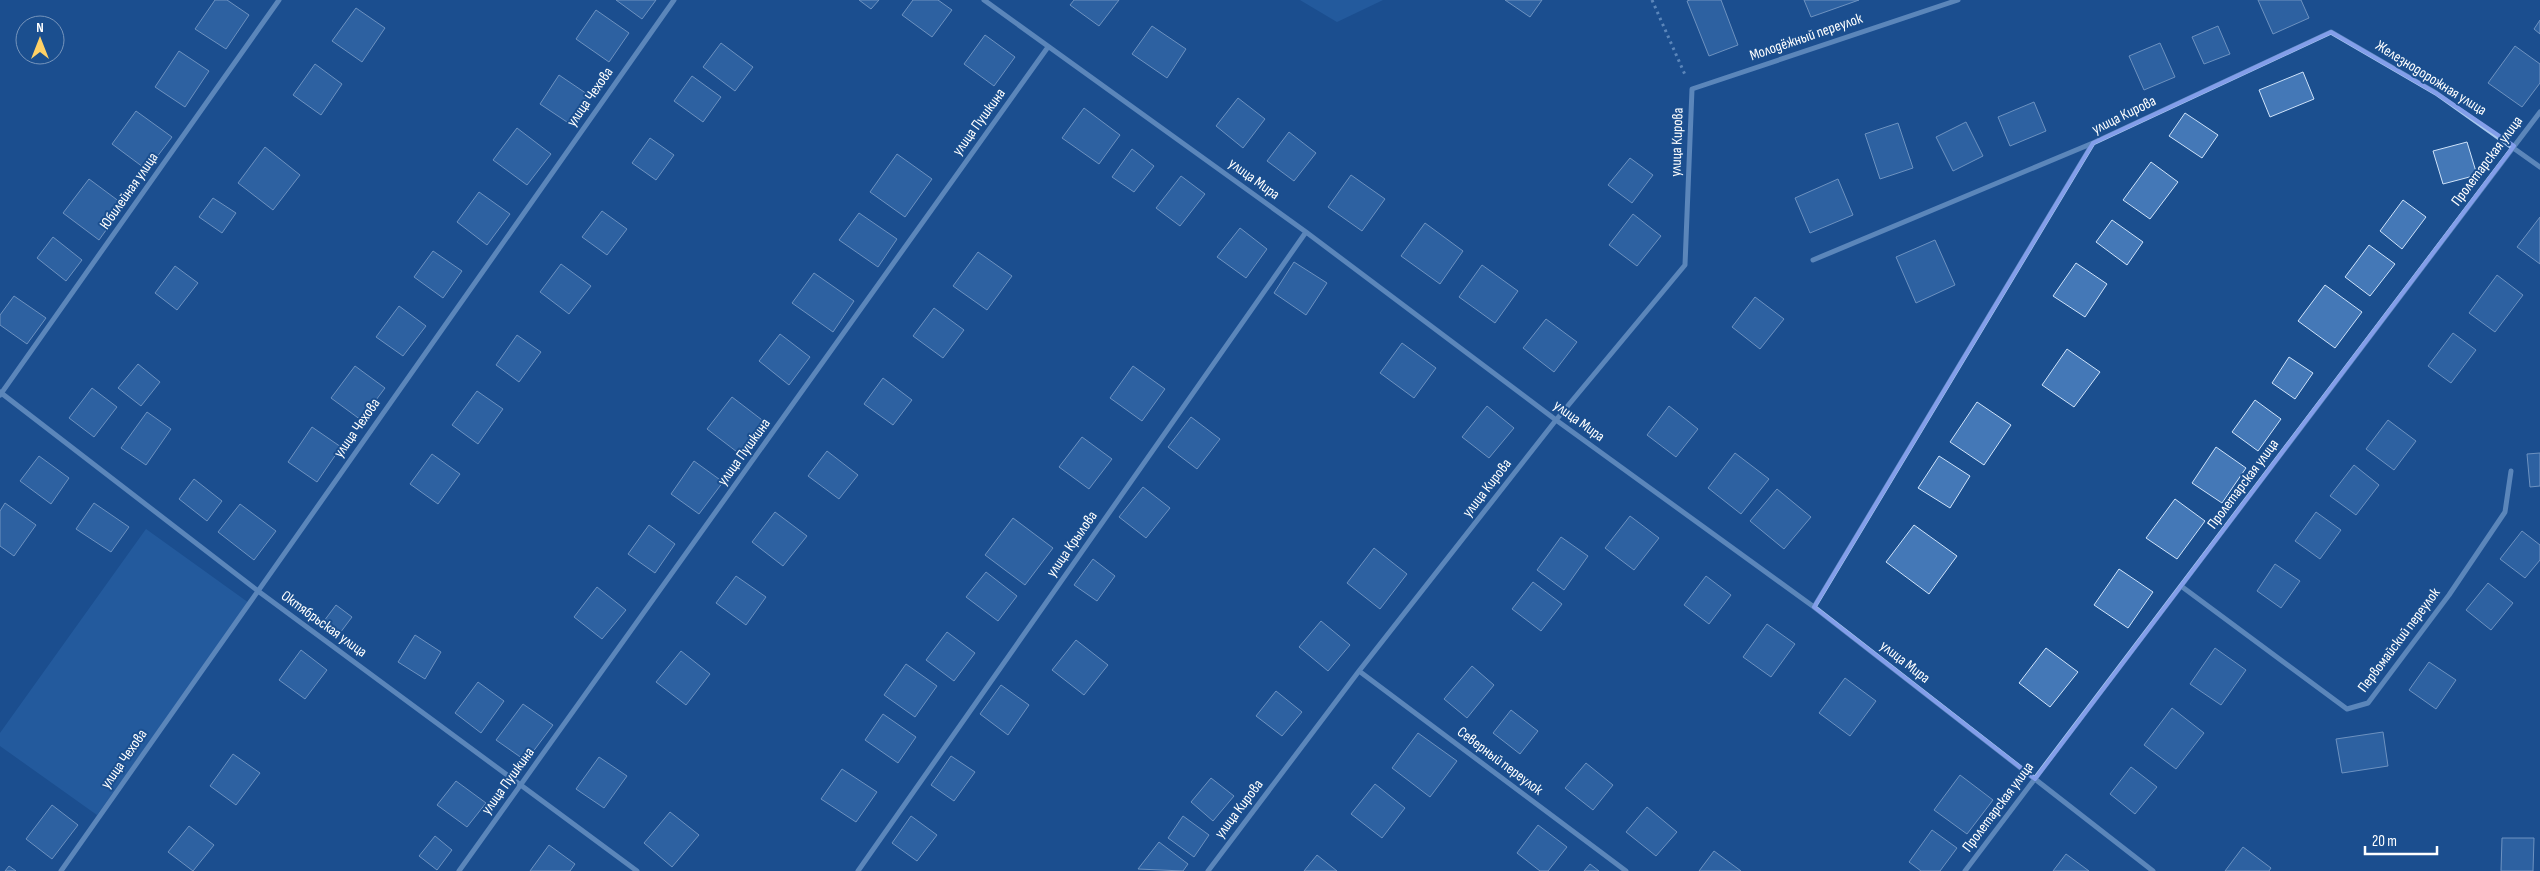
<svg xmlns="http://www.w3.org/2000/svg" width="2540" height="871" viewBox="0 0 2540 871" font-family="'Sofia Sans Condensed',sans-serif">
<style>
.green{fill:#2e69ad}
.building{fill:#4478b7;stroke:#cfe3fa}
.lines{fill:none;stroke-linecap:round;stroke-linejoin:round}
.path{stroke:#a9c9ee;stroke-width:3;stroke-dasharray:2.5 4;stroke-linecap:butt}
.minor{stroke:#a9c9ee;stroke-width:5}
.marked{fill:none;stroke:#839eea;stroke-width:4;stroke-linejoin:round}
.labels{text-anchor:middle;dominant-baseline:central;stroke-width:4;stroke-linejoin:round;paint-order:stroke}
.street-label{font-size:15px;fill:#fff;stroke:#1b4f8f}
</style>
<rect width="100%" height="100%" fill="#1b4f8f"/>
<!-- green -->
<path class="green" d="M1300,0H1383L1337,22Z
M146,529L249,603L97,815L0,746V733Z"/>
<!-- building -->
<path class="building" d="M215,0H227L249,15L226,49L195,29Z
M616,0H656L642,19Z
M859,0H879L871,9Z
M913,0H938L952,10L932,37L902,15Z
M1074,0H1119L1099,26L1070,5Z
M1505,0H1542L1530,17Z
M1690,0H1721L1738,45L1709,56L1687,1Z
M1804,0H1859L1811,17Z
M2258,0H2301L2309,18L2273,34Z
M356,8L385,28L362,62L332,41Z
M596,10L629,33L609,62L576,39Z
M2540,20V34L2534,29Z
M1152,26L1186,49L1167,78L1132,54Z
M2218,26L2230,54L2204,64L2192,37Z
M985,35L1015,57L994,86L964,64Z
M721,43L753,67L735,91L703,67Z
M2160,43L2175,77L2144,90L2129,56Z
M2515,46L2540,64V83L2522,107L2488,83Z
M179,51L209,71L185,107L155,87Z
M315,64L342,84L321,115L293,95Z
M2303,72L2314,99L2270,117L2259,90Z
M559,75L590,96L570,124L540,104Z
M692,76L721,97L703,122L674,101Z
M1238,98L1265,119L1243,148L1216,126Z
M2034,102L2046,131L2010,146L1998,117Z
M1084,108L1120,135L1099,164L1062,138Z
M136,111L172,137L147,170L112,144Z
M2185,113L2218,135L2202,158L2169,136Z
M1966,122L1983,156L1953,171L1936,137Z
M1898,123L1913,168L1880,179L1865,134Z
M517,128L551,154L527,185L493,160Z
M1289,132L1316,153L1294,181L1267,161Z
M650,138L674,155L656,180L632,163Z
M2467,142L2477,175L2443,184L2433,151Z
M265,147L300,175L273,210L238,183Z
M1132,149L1154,166L1134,192L1112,177Z
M897,154L932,179L905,217L870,192Z
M1630,158L1653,175L1632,203L1608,185Z
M2151,162L2178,182L2150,219L2123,200Z
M1351,175L1385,199L1362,231L1328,207Z
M1181,176L1205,194L1180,226L1156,208Z
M89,179L124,205L99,240L63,213Z
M1838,179L1853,215L1810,233L1795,198Z
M479,192L510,214L487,245L457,222Z
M213,198L236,213L222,233L199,217Z
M2403,200L2426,217L2402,249L2380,231Z
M602,211L627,229L607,255L582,237Z
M859,213L897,239L878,267L839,240Z
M1633,214L1661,236L1637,266L1609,245Z
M2540,217V264L2517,247Z
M2112,220L2143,242L2127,265L2096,242Z
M1425,223L1463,251L1440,284L1401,256Z
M1240,228L1267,249L1246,278L1217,257Z
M53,237L82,260L66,281L37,258Z
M1935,240L1955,285L1916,303L1896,257Z
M2369,245L2395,264L2370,296L2345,277Z
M433,251L462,271L443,298L414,277Z
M978,252L1012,276L987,310L953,286Z
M1294,262L1327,283L1306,315L1274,293Z
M2076,263L2107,284L2085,317L2053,296Z
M561,264L591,286L569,314L540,292Z
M1482,265L1518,291L1495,323L1459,297Z
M175,266L198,283L177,310L155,293Z
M814,273L854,301L833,332L792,303Z
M2497,275L2523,295L2495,332L2469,313Z
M2325,285L2362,312L2335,348L2298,321Z
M14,296L46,318L27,344L0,325V315Z
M1755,297L1784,319L1760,349L1732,327Z
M399,306L426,326L403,356L376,337Z
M934,308L964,330L943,358L913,336Z
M1546,319L1577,342L1554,372L1523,348Z
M2453,333L2476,350L2451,383L2428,366Z
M780,334L810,357L789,385L759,361Z
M517,335L541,352L519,382L496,365Z
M1402,343L1436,368L1414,398L1380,373Z
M2067,349L2100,372L2074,407L2042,385Z
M2289,357L2313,373L2295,399L2272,383Z
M138,364L160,382L141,406L118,388Z
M355,366L385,388L361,420L331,398Z
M1133,366L1165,389L1142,421L1110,398Z
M883,378L912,400L893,425L864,404Z
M92,388L117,407L94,437L69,418Z
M477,391L503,409L478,444L452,425Z
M732,397L766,423L741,455L707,429Z
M2255,400L2281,419L2258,451L2232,432Z
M1977,402L2011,425L1984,465L1950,442Z
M1487,406L1514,428L1489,458L1462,437Z
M1669,406L1698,429L1676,457L1647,435Z
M147,412L171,429L146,465L121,448Z
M1191,417L1220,439L1197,469L1168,447Z
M2388,420L2416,441L2394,470L2366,449Z
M312,427L341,447L317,482L288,462Z
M1082,437L1112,459L1089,489L1059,467Z
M2216,447L2246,468L2222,503L2192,483Z
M827,451L858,475L839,499L808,476Z
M1735,453L1769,479L1741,514L1708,488Z
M2540,453V486L2530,487L2527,454Z
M432,454L460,474L438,504L410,484Z
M39,456L69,478L51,504L20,481Z
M1939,456L1970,476L1950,508L1918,488Z
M694,461L723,482L699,514L671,494Z
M2354,465L2379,485L2356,515L2330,496Z
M194,479L222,501L207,521L179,499Z
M1143,487L1170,508L1146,538L1119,517Z
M1777,489L1811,517L1784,549L1750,521Z
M2175,499L2205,521L2177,559L2146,538Z
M5,503L36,525L14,556L0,546V511Z
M94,503L129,527L111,552L76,529Z
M240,504L276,531L254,560L218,532Z
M775,512L807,536L783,566L752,542Z
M2316,512L2341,530L2320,559L2295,541Z
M1630,516L1659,538L1634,570L1605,548Z
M1013,518L1053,548L1025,585L985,555Z
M649,525L675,544L655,573L628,554Z
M1914,525L1957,556L1929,594L1886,562Z
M2522,531L2540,545V560L2525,578L2500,559Z
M1561,537L1588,556L1564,590L1537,570Z
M1374,548L1407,574L1380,609L1347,583Z
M1093,559L1115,576L1097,601L1074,585Z
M2275,564L2300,581L2281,608L2257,591Z
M2119,569L2153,592L2128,628L2094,605Z
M986,572L1017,596L998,621L966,597Z
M736,576L766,597L746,625L716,603Z
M1706,576L1731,595L1709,624L1684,605Z
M1533,582L1562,604L1541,631L1512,609Z
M2488,583L2513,603L2491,630L2466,610Z
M597,587L626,610L602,639L574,617Z
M336,605L352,617L340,633L324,621Z
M1321,621L1350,645L1328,671L1299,647Z
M1767,624L1795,644L1771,677L1743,657Z
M947,632L975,653L954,681L926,660Z
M415,635L441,652L425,679L398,662Z
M1076,640L1108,665L1084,695L1052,670Z
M2046,648L2078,672L2050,707L2019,683Z
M2215,648L2246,670L2221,705L2190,684Z
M301,650L327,670L305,699L279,680Z
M681,651L710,674L686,705L656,682Z
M2429,662L2456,680L2436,709L2409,690Z
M906,664L937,686L915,717L884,695Z
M1472,666L1494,685L1467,718L1444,699Z
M1845,678L1876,701L1850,736L1819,713Z
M478,682L504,701L481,733L455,713Z
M1001,685L1029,705L1008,735L980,714Z
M1276,691L1302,712L1282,736L1256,716Z
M523,704L553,725L526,761L496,740Z
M2172,708L2204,733L2176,769L2144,745Z
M1511,710L1538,731L1520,754L1493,733Z
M883,714L916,737L898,763L865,740Z
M2383,732L2388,766L2342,773L2336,739Z
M1418,733L1457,761L1430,797L1392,768Z
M233,754L260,773L236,805L210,786Z
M951,756L975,772L954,801L931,785Z
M599,757L627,776L604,808L576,789Z
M1586,763L1613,785L1593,810L1565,788Z
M2131,767L2157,787L2135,814L2110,794Z
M842,769L877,792L856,822L821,799Z
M1960,775L1993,800L1967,834L1934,810Z
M1211,778L1234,796L1213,821L1191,802Z
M456,781L486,803L467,827L437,805Z
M1375,784L1405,808L1382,838L1351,814Z
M52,805L78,825L52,859L26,839Z
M1647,807L1677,832L1656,856L1626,832Z
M670,812L699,835L672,867L644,843Z
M911,816L937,835L917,861L892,843Z
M1183,816L1209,835L1194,857L1168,838Z
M1538,825L1567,847L1548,871H1540L1517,853Z
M189,826L214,845L193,871L168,852Z
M1932,830L1957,848L1940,871H1921L1909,862Z
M435,836L452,850L437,870L419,856Z
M2502,838H2534L2533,871H2501Z
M1159,842L1188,864L1183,871L1138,869Z
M549,845L575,864L570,871H530Z
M2243,847L2271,868L2269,871H2225Z
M1714,851L1741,871H1699Z
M2066,854L2089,871H2053Z
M1317,855L1337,871H1304Z
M1590,864L1599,871H1584Z
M9,866L16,871H5Z"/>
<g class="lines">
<!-- path -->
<path class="path" d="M1652,0L1686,77"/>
<!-- minor -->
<path class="minor" d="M984,0L1306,232L1556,420L1814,607L2153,871
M1813,260L2093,143
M0,392L258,591L637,871
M0,395L279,0
M2181,586L2347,709L2368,703L2449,595L2505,512L2511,471
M1814,607L2093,143L2331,32L2436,93L2540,167
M1359,671L1626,871
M61,871L674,0
M459,871L1048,47
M858,871L1306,232
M1208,871L1359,671L1556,420L1685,265L1692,89L1958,0
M1965,871L2540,112"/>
</g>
<!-- marked area -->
<path d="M0 0H2540V871H0ZM2331,32L2436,93L2514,146L2035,779L1814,607L2093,143Z" fill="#1b4f8f" fill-opacity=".55" fill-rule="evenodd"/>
<path class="marked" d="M2331,32L2436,93L2514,146L2035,779L1814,607L2093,143Z"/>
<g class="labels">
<!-- street labels -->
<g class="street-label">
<text transform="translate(1806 37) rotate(-19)">Молодёжный переулок</text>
<text transform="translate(2431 78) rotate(32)">Железнодорожная улица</text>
<text transform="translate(590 97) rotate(-55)">улица Чехова</text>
<text transform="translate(2124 115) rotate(-26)">улица Кирова</text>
<text transform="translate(979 122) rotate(-54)">улица Пушкина</text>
<text transform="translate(1677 142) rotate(-88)">улица Кирова</text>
<text transform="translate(2487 161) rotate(-53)">Пролетарская улица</text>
<text transform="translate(1254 179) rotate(36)">улица Мира</text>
<text transform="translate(129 191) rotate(-55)">Юбилейная улица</text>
<text transform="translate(1579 421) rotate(36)">улица Мира</text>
<text transform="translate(357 428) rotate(-55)">улица Чехова</text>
<text transform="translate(744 452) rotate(-54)">улица Пушкина</text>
<text transform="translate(2243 484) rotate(-53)">Пролетарская улица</text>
<text transform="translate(1487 488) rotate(-52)">улица Кирова</text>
<text transform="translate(1072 544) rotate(-55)">улица Крылова</text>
<text transform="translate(324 624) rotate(36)">Октябрьская улица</text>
<text transform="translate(2399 640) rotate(-53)">Первомайский переулок</text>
<text transform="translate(1905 662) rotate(38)">улица Мира</text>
<text transform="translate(124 759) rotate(-55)">улица Чехова</text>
<text transform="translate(1500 761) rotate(37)">Северный переулок</text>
<text transform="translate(508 781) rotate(-54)">улица Пушкина</text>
<text transform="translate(1998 807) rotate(-53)">Пролетарская улица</text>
<text transform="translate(1239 809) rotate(-53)">улица Кирова</text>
</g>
</g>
<!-- north arrow -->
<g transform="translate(40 40)"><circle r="24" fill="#1b4f8f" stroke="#7695bc"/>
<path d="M0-4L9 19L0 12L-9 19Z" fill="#ffd166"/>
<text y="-8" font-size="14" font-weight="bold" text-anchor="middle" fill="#ffffff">N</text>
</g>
<!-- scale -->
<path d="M2365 846v8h72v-8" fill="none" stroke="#ffffff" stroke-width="2.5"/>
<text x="2372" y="846" font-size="15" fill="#ffffff" stroke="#1b4f8f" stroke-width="4" paint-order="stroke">20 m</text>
</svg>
